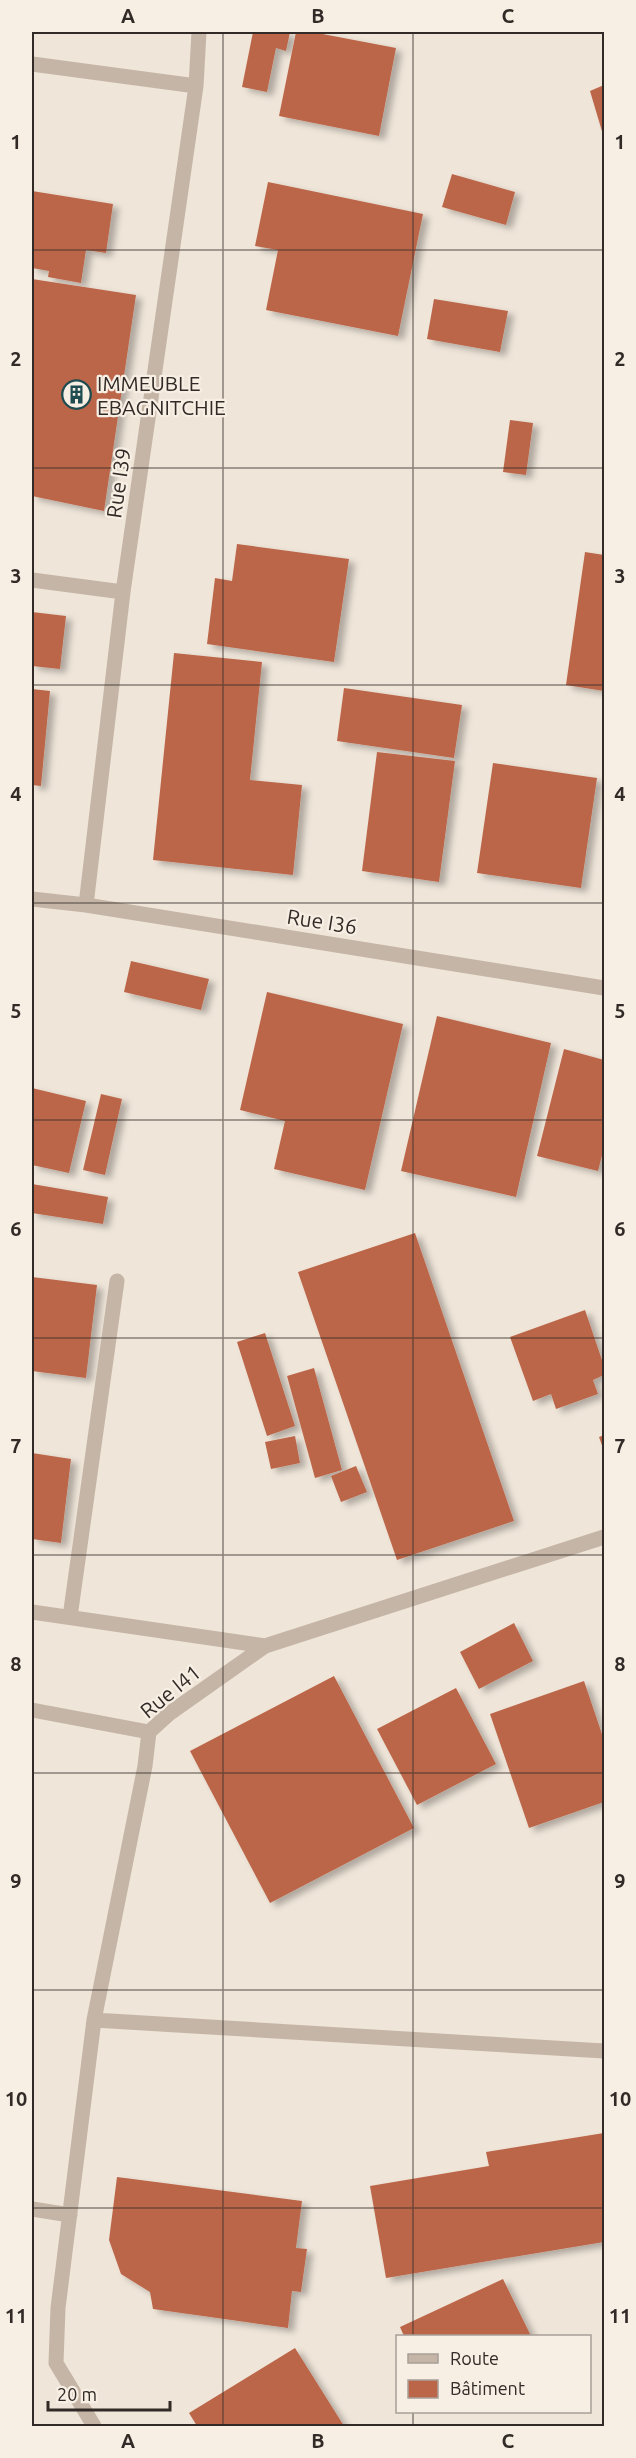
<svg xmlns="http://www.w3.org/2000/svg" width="636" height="2458" viewBox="0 0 636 2458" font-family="Ubuntu,sans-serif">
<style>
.building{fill:#bc6649;filter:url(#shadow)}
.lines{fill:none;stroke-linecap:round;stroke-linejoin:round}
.street{stroke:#c5b5a6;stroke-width:15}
.grid{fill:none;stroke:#322a26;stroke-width:1.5;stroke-opacity:0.55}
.labels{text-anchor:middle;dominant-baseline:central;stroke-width:4.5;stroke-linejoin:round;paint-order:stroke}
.poi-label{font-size:21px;fill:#322a26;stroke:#f7efe4;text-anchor:start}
.street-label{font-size:21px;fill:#322a26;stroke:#f7efe4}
.neatline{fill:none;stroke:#322a26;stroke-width:2}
.grid-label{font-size:20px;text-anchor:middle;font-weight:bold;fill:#322a26}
</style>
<defs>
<filter id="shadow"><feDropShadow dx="6" dy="4" stdDeviation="3" flood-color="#0004"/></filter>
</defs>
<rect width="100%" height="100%" fill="#efe5d9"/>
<!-- building -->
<path class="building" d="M253,32H290L286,51L276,48L267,92L242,87Z
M296,32H312L396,48L379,136L279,116Z
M604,85V138L590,91Z
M452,174L515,192L506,225L442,207Z
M268,182L423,214L398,336L266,310L278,250L255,246Z
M32,191L113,204L106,253L86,250L81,283L48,277L49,271L32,268Z
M32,279L136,295L104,511L32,496Z
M434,299L508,311L500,352L427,339Z
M510,420L533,423L526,475L503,472Z
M237,544L349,559L334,662L207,644L215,578L232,581Z
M585,552L604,555V691L566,685Z
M32,612L66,616L60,669L32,666Z
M174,653L262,662L250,780L302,785L293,875L153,860Z
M344,688L462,705L454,758L337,741Z
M32,689L50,691L41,786L32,785Z
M377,752L455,761L439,882L362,871Z
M493,763L597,778L581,888L477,873Z
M131,961L209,979L201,1010L124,992Z
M267,992L403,1024L365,1190L274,1169L285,1121L240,1110Z
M437,1016L551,1043L516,1197L401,1171Z
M564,1049L604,1060V1148L598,1171L537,1156Z
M32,1088L86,1101L69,1173L32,1165Z
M101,1094L122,1099L105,1175L83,1170Z
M32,1184L108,1197L103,1224L32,1213Z
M415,1233L514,1521L397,1560L298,1272Z
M32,1277L97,1285L86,1378L32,1371Z
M585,1310L604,1366V1375L593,1380L598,1394L556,1409L551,1394L533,1401L510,1337Z
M265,1333L295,1426L267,1436L237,1342Z
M314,1368L342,1470L315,1478L287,1376Z
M604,1435V1451L599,1437Z
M295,1436L300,1463L271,1469L265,1442Z
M32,1453L71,1459L61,1543L32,1539Z
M356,1466L367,1492L341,1502L331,1476Z
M514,1623L533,1661L479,1689L460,1652Z
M334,1676L414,1828L270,1903L190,1751Z
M584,1681L604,1740V1802L529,1828L490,1714Z
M456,1688L496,1764L417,1805L377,1729Z
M604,2133V2242L386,2278L370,2186L489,2166L486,2152Z
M117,2177L302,2201L296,2248L307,2249L301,2292L292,2291L288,2328L153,2309L150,2292L121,2274L109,2240Z
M503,2279L531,2336H404L400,2327Z
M295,2348L344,2426H197L189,2413Z"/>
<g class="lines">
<!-- street -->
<path class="street" d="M32,64L196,86
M32,580L123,592
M32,899L86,905L604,988
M86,905L123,592L196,86L199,32
M32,1612L265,1646
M70,1617L117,1281
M32,1710L149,1732
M94,2020L604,2051
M32,2209L70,2215
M94,2426L56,2363L58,2308L94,2020L145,1766L149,1732L170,1713L265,1646L604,1537"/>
</g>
<!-- grid -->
<path class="grid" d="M223,32V2426M413,32V2336M32,250H604M32,468H604M32,685H604M32,903H604M32,1120H604M32,1338H604M32,1555H604M32,1773H604M32,1990H604M32,2208H604M413,2412V2426"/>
<!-- icons -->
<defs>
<symbol id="building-ring" viewBox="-11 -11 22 22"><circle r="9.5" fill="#f7efe4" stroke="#1f4c50" stroke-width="1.5"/><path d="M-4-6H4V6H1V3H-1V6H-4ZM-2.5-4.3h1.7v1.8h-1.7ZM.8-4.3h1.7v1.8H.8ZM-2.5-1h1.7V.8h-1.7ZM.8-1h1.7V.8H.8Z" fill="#1f4c50"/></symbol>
</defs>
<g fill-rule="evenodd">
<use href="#building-ring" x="60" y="378" width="33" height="33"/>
</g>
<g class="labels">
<!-- poi labels -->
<g class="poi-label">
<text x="97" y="383">IMMEUBLE<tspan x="97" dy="24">EBAGNITCHIE</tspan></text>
</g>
<!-- street labels -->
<g class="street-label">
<text transform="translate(118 483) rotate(-82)">Rue I39</text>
<text transform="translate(322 921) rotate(9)">Rue I36</text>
<text transform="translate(170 1691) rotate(-39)">Rue I41</text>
</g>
</g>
<!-- border -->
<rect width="636" height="2458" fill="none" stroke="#f7efe4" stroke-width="66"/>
<!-- legend -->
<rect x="396" y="2335" width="195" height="78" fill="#f7efe4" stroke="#a8a098" stroke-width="1.5"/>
<rect x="408" y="2354" width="30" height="9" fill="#c5b5a6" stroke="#a8a098" stroke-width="1.5"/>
<text x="450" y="2365" font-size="18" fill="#322a26">Route</text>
<rect x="408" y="2380" width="30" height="18" fill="#bc6649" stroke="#a8a098" stroke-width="1.5"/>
<text x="450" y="2395" font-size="18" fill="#322a26">Bâtiment</text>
<!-- scale -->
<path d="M48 2401v9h122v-9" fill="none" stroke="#322a26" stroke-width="3"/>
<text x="57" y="2401" font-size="18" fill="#322a26" stroke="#f7efe4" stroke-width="4.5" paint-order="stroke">20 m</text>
<rect x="33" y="33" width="570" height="2392" class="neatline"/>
<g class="grid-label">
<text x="128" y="23">A</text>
<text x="318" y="23">B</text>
<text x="508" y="23">C</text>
<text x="16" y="149">1</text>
<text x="620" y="149">1</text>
<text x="16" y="366">2</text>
<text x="620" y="366">2</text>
<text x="16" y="583">3</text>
<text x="620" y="583">3</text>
<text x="16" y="801">4</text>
<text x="620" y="801">4</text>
<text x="16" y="1018">5</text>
<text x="620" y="1018">5</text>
<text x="16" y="1236">6</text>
<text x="620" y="1236">6</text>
<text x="16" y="1453">7</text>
<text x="620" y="1453">7</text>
<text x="16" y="1671">8</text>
<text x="620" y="1671">8</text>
<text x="16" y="1888">9</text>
<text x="620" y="1888">9</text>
<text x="16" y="2106">10</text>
<text x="620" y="2106">10</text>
<text x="16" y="2323">11</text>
<text x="620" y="2323">11</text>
<text x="128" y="2448">A</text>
<text x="318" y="2448">B</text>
<text x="508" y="2448">C</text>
</g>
</svg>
